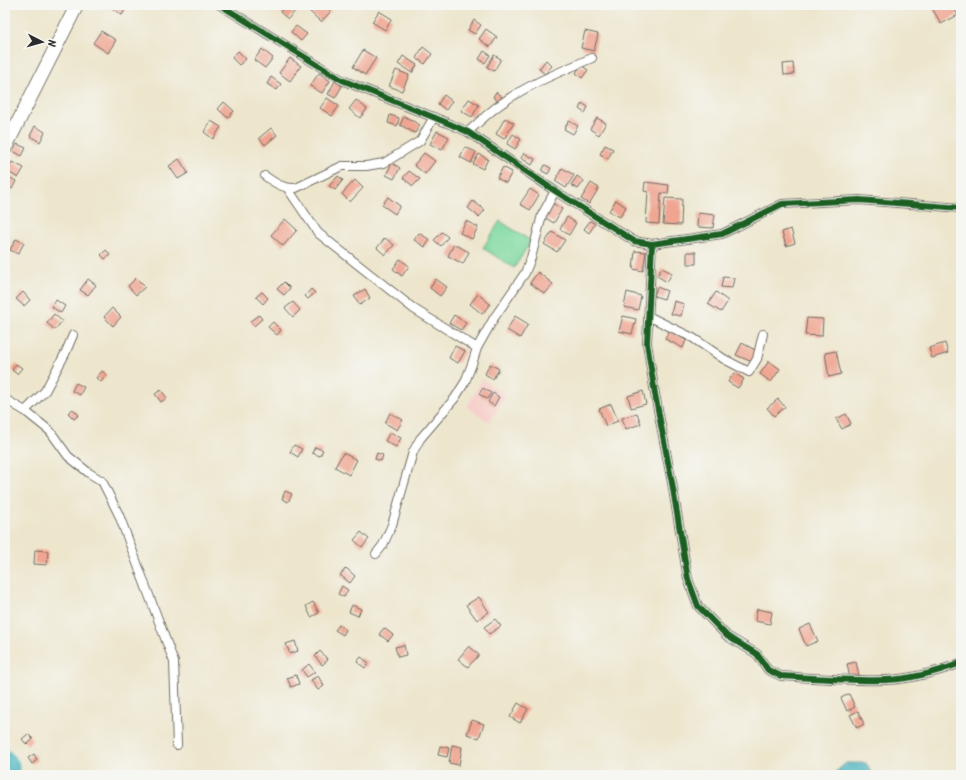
<svg xmlns="http://www.w3.org/2000/svg" width="966" height="780" viewBox="0 0 966 780" font-family="Kalam,sans-serif">
<style>
.built{fill:#f7d0cb}
.green{fill:#7ed99f;stroke:#548265}
.water{fill:#41b1bb;stroke:#366e73}
.lines{fill:none;stroke-linecap:round;stroke-linejoin:round}
.river{stroke:#41b1bb;stroke-width:17}
.building{fill:#efa591}
.minor-casing{stroke:#6f6c64;stroke-width:10}
.primary-casing{stroke:#6f6c64;stroke-width:15}
.minor{stroke:#fff;stroke-width:8}
.primary{stroke:#fff;stroke-width:13}
.cycleway-casing{stroke:#f6f6f2;stroke-width:8}
.cycleway{stroke:#1b5e20;stroke-width:6}
</style>
<rect width="100%" height="100%" fill="#f6f6f2"/>
<filter id="ink" filterUnits="userSpaceOnUse"><feTurbulence type="fractalNoise" baseFrequency=".025" numOctaves="2"/><feDisplacementMap in="SourceGraphic" scale="8" xChannelSelector="R" yChannelSelector="G"/><feConvolveMatrix kernelMatrix="1 2 1 2 8 2 1 2 1" color-interpolation-filters="sRGB"/></filter>
<filter id="wash" filterUnits="userSpaceOnUse"><feTurbulence type="fractalNoise" baseFrequency=".012" numOctaves="4" result="noise"/><feDisplacementMap in="SourceGraphic" scale="16" xChannelSelector="R" yChannelSelector="G"/><feGaussianBlur stdDeviation="0.9" result="paint"/><feColorMatrix in="noise" values="0 0 0 0 0 0 0 0 0 0 0 0 0 0 0 0 0 1.4 0 .05"/><feComposite in="paint" operator="in"/></filter>
<g filter="url(#wash)">
<rect width="100%" height="100%" fill="#ede6cd"/>
<!-- built -->
<path class="built" d="M482,379L506,396L489,422L467,407Z"/>
<!-- green -->
<path class="green" d="M500,221L531,241L514,268L483,248Z"/>
<!-- water -->
<path class="water" d="M846,763H866L874,775H832Z"/>
<g class="lines">
<!-- river -->
<path class="river" d="M5,758L11,765V775"/>
</g>
<g id="blocks">
<!-- building -->
<path class="building" d="M110,5H128L122,15L109,6Z
M286,5H291L296,10L288,19L280,12Z
M314,5H324L331,11L321,22L309,11Z
M933,5H952L958,15L941,24L931,6Z
M379,11L392,19L385,30L372,22Z
M474,20L481,25L475,34L468,30Z
M296,26L307,34L301,41L291,32Z
M486,29L497,37L490,47L479,39Z
M101,31L116,40L108,53L93,43Z
M585,31L598,34L594,51L581,48Z
M423,47L432,54L425,64L416,58Z
M262,49L273,58L265,68L254,60Z
M363,50L376,58L365,75L353,67Z
M238,51L246,59L239,65L232,58Z
M484,51L490,55L485,63L479,59Z
M494,55L501,59L494,71L487,67Z
M403,56L417,65L412,73L398,64Z
M290,58L301,66L290,81L279,73Z
M546,60L552,66L545,74L539,69Z
M793,63L794,74L784,75L783,64Z
M581,65L588,70L582,78L576,73Z
M396,70L409,75L402,91L389,86Z
M319,73L330,81L322,93L310,86Z
M271,77L281,84L277,90L267,84Z
M335,81L342,86L335,98L328,94Z
M496,92L502,97L498,101L493,97Z
M444,95L452,101L446,110L438,104Z
M327,98L339,106L332,116L320,108Z
M469,99L479,105L472,117L461,111Z
M356,100L367,109L360,118L349,109Z
M224,102L234,111L228,118L218,109Z
M582,103L588,107L585,113L579,109Z
M390,115L399,118L397,126L388,123Z
M404,116L420,125L415,133L400,125Z
M505,118L514,123L504,139L496,134Z
M597,118L606,123L599,135L590,129Z
M211,121L221,127L213,139L204,132Z
M569,121L578,126L573,134L564,129Z
M35,126L45,132L40,142L30,136Z
M271,128L277,135L265,145L259,138Z
M437,131L449,137L442,150L430,144Z
M513,134L521,139L515,149L507,144Z
M17,144L26,148L22,156L13,151Z
M605,145L613,149L608,159L600,154Z
M465,147L476,152L471,163L460,157Z
M424,153L435,161L425,174L414,165Z
M524,153L535,159L532,165L521,158Z
M479,154L488,159L483,169L473,164Z
M179,159L188,173L178,179L169,166Z
M12,162L24,168L18,178L7,171Z
M392,163L400,168L394,179L386,175Z
M545,165L551,168L548,174L542,171Z
M503,167L512,172L506,183L497,178Z
M562,168L574,175L566,188L555,181Z
M409,171L420,179L413,186L403,178Z
M5,175L16,181L12,189L5,185Z
M338,176L343,180L335,190L329,186Z
M577,176L584,181L578,189L571,185Z
M355,180L363,188L350,202L342,194Z
M645,182L669,185L668,194L661,193L659,224L646,223L648,192L644,191Z
M591,183L599,188L589,204L581,199Z
M530,189L539,195L530,210L520,204Z
M388,197L400,206L395,214L382,205Z
M665,198L682,199L681,225L663,224Z
M616,200L626,207L620,217L609,211Z
M473,201L485,210L479,217L468,208Z
M552,203L562,209L554,223L544,217Z
M698,213L715,215L713,228L697,227Z
M567,217L576,223L569,235L560,229Z
M285,219L297,230L283,246L271,235Z
M466,221L478,227L472,239L460,233Z
M590,221L595,224L589,233L584,229Z
M791,229L795,243L786,246L782,232Z
M442,232L448,237L441,246L434,240Z
M552,232L565,240L557,252L544,244Z
M419,233L430,240L425,247L414,240Z
M385,238L394,245L385,255L377,248Z
M16,239L24,243L18,254L10,250Z
M454,244L469,252L463,264L448,256Z
M106,250L110,255L105,259L101,255Z
M635,251L646,252L643,271L633,269Z
M687,252H696V264H687Z
M400,259L409,266L402,276L393,269Z
M662,268L672,273L667,282L657,276Z
M538,272L553,284L545,294L530,283Z
M723,277L734,278L732,288L721,287Z
M136,278L145,287L136,295L128,286Z
M88,279L96,285L88,295L80,290Z
M436,279L447,287L440,296L430,288Z
M284,282L290,288L284,295L277,289Z
M657,287L667,291L664,299L654,296Z
M311,289L315,293L308,299L305,296Z
M365,289L370,298L360,305L354,296Z
M23,292L30,300L24,306L16,299Z
M262,292L268,298L263,304L256,297Z
M627,292L641,296L638,310L624,307Z
M716,292L728,301L721,312L708,304Z
M478,294L490,304L482,314L470,304Z
M56,300L65,306L61,313L52,307Z
M674,301L684,304L681,316L671,314Z
M293,302L300,310L293,317L285,308Z
M112,308L121,317L113,326L104,317Z
M54,314L62,321L55,330L47,323Z
M259,315L262,319L254,326L250,321Z
M454,315L466,323L461,330L449,323Z
M515,316L528,324L520,338L507,330Z
M623,316L636,319L632,334L619,331Z
M807,318L823,319L822,336L805,335Z
M273,322L281,330L277,335L268,327Z
M669,331L686,340L683,348L665,339Z
M742,343L757,351L752,362L736,355Z
M945,343L948,353L932,358L929,348Z
M455,346L465,351L458,363L449,358Z
M836,351L841,374L829,377L825,353Z
M769,361L780,369L771,382L760,374Z
M16,364L22,368L17,374L12,370Z
M490,364L499,369L493,379L485,374Z
M102,371L107,375L101,382L96,378Z
M734,373L744,379L738,388L728,382Z
M76,383L84,387L80,395L72,391Z
M483,388L491,393L487,399L479,394Z
M161,390L167,398L161,402L155,394Z
M643,391L646,404L631,408L628,396Z
M493,393L499,397L494,406L488,402Z
M778,399L785,407L774,416L767,408Z
M611,404L618,421L606,426L599,409Z
M73,409L79,415L74,419L68,413Z
M390,413L403,420L397,430L385,423Z
M637,413L641,424L626,429L622,418Z
M846,414L851,424L842,429L836,419Z
M390,432L401,438L396,447L385,441Z
M294,445L302,449L298,457L290,452Z
M315,447L323,450L320,456L312,453Z
M343,453L357,460L349,475L335,467Z
M377,453L383,455L381,461L375,459Z
M285,491L292,494L288,502L282,499Z
M361,532L369,539L362,547L354,540Z
M35,550L48,551L47,565L34,564Z
M346,568L355,576L350,583L340,575Z
M342,586L348,590L344,597L338,594Z
M479,597L489,612L477,620L466,605Z
M313,602L319,613L311,617L306,606Z
M352,605L361,609L358,616L349,612Z
M757,609L772,612L770,624L755,621Z
M495,619L501,626L489,634L484,627Z
M810,624L818,641L806,646L799,629Z
M339,625L346,630L343,635L335,630Z
M384,628L393,635L388,641L379,634Z
M295,641L298,651L290,654L286,644Z
M404,645L406,655L398,657L395,647Z
M469,646L479,655L468,667L458,659Z
M320,651L328,660L322,665L315,656Z
M361,657L369,663L365,668L357,662Z
M856,662L859,676L850,678L847,664Z
M309,664L315,672L307,677L302,670Z
M296,675L299,684L291,687L287,678Z
M318,676L324,686L318,690L311,680Z
M849,694L855,707L847,711L841,698Z
M518,703L528,709L520,723L510,717Z
M858,711L864,724L857,728L850,715Z
M472,720L484,724L479,738L467,734Z
M28,734L33,739L27,745L22,739Z
M452,745L462,747L459,765L449,763Z
M440,746L449,748L447,757L438,755Z
M34,754L37,760L32,764L28,758Z"/>
</g>
</g>
<g filter="url(#ink)">
<use href="#blocks" fill-opacity="0" stroke="#6f6c64" stroke-width="1"/>
<g class="lines">
<defs>
<path id="minor" d="M220,5L342,80L450,124L468,132L555,191L634,241L652,244L722,234L782,204L859,200L961,208
M468,132C478,123 487,114 498,106C526,85 560,72 592,58
M265,176C275,183 283,189 296,188L342,166H366L384,163L420,141L434,117
M288,189L318,233L414,309L477,348
M652,244L647,343L655,394L672,483L688,579L698,606L727,636L757,654L768,670L781,676C815,678 851,681 886,680C912,679 937,672 961,663
M648,316L693,338L724,359L749,372L757,359L763,334
M5,399L25,411L50,431L68,456L89,473L102,481L119,515L174,662L177,745
M25,411L45,391L65,354L73,335
M376,554L383,545L392,525L413,452L420,439L455,398L465,382L472,364L477,348L494,318L525,273L531,258L542,215L555,191"/>
<path id="primary" d="M5,148L77,5"/>
</defs>
<!-- minor casing -->
<use href="#minor" class="minor-casing"/>
<!-- primary casing -->
<use href="#primary" class="primary-casing"/>
<!-- minor -->
<use href="#minor" class="minor"/>
<!-- primary -->
<use href="#primary" class="primary"/>
<defs>
<path id="cycleway" d="M220,5L342,80L450,124L468,132L555,191L634,241L652,244L722,234L782,204L859,200L961,208
M652,244L647,343L655,394L672,483L688,579L698,606L727,636L757,654L768,670L781,676C815,678 851,681 886,680C912,679 937,672 961,663"/>
</defs>
<!-- cycleway casing -->
<use href="#cycleway" class="cycleway-casing"/>
<!-- cycleway -->
<use href="#cycleway" class="cycleway"/>
</g>
</g>
<!-- margin -->
<rect width="966" height="780" fill="none" stroke="#f6f6f2" stroke-width="20"/>
<!-- north arrow -->
<g transform="translate(42 42) rotate(96)" stroke="#f6f6f2" stroke-width="3" paint-order="stroke">
<path d="M0-3L7 15L0 10L-7 15Z" fill="#2b2b2b"/>
<text y="-6" font-size="11" font-weight="bold" text-anchor="middle" fill="#2b2b2b">N</text>
</g>
</svg>
